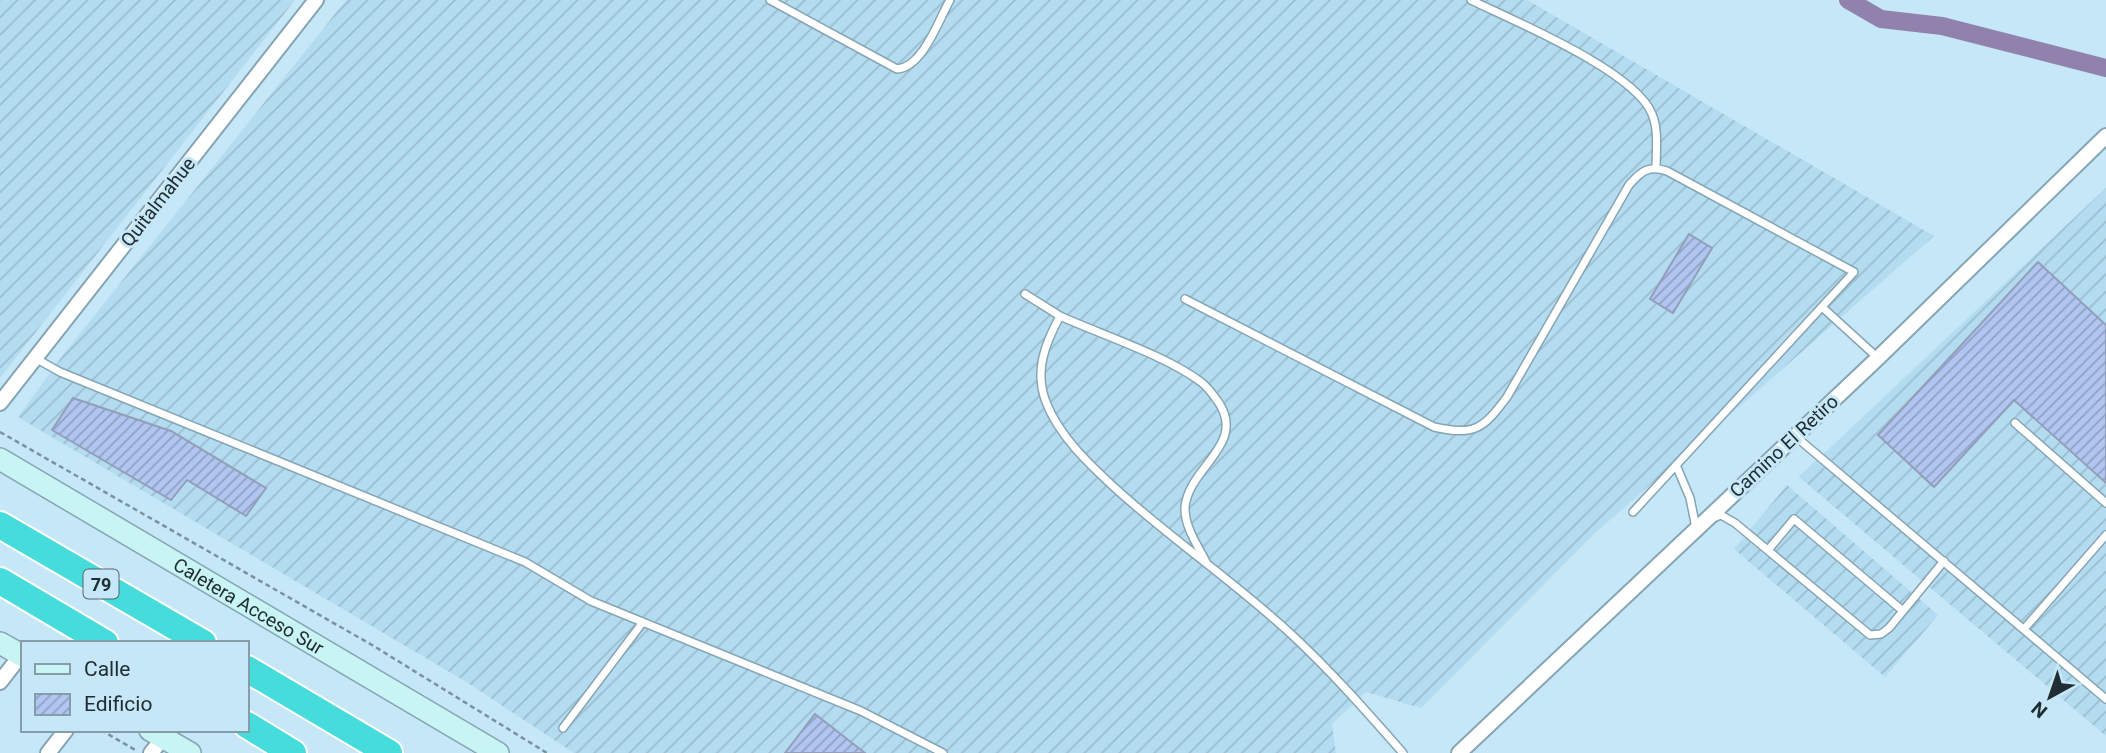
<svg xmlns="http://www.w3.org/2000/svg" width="2106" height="753" viewBox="0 0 2106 753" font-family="Roboto,sans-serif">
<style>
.industrial{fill:url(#industrial-furrows)}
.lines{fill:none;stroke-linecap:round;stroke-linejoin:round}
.canal{stroke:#9082ac;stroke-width:18}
.building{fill:url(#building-hatch);stroke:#939fb9;stroke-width:2}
.lane-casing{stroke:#86a5b4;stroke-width:10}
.street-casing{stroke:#86a5b4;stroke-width:18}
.secondary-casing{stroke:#86a5b4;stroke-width:24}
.highway-casing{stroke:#fff;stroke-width:30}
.path{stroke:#7a929d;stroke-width:2.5;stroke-dasharray:5 3.5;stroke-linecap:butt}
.lane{stroke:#fff;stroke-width:7}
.street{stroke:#fff;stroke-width:14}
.secondary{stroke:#c8f4f4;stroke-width:21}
.highway{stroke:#47dcdc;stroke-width:26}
.labels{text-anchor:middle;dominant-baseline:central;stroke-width:6;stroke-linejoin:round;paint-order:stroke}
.shield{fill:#c6e7f7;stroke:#52656e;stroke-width:2}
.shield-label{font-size:18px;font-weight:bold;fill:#212d34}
.street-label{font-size:19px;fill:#212d34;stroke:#c6e7f7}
</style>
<defs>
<pattern id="industrial-furrows" width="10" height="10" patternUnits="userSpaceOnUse" patternTransform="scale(1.75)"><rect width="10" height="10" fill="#b4dcf0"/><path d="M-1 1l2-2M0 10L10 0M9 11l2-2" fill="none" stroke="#9abdce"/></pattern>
<pattern id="building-hatch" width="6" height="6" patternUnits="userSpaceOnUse" patternTransform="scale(1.75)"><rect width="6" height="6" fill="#b0c5f0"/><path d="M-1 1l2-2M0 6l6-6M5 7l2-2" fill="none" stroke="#8fa0c3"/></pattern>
</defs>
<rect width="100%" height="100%" fill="#c6e7f7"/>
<!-- industrial -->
<path class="industrial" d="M0,0H295L0,378Z
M346,0H1527L1934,236L1594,534L1421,708L1366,692L1332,724L1336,753H574L468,683L18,417L63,355Z
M2106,188V736L1799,477Z
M1787,485L1938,615L1885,677L1734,549Z"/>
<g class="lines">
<!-- canal -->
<path class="canal" d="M1848,0L1881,19L1942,26L2106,68"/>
</g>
<!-- building -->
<path class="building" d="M1689,234L1712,248L1673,313L1650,299Z
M2038,262L2106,325V483L2014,400L1934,487L1878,435Z
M73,398L171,431L266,488L246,516L187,480L171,500L52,430Z
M815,714L865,753H785Z"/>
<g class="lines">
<defs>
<path id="lane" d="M770,0L897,69C923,67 938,21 950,0
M1471,0C1514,21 1635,71 1652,114C1659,131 1656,150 1656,168
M1025,294L1060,316C1045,344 1034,371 1046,402C1059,436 1089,464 1115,488C1171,539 1235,582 1291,634C1331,671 1367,712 1403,753
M1185,299L1434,427C1475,436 1483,429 1507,397L1629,185C1641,171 1649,165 1667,171L1854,272L1633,512
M1822,307L1878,358
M1060,316C1102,335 1165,355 1201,382C1208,387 1214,396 1219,403C1246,445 1189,467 1185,507C1184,526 1198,546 1206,562
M35,358L60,372L525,562L591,601L861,711L943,753
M2015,423L2106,503
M1795,436L2106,699
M1676,465L1690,498L1696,528
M1713,518L1721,515L1735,523L1870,635L1881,634L1889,628L1944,561
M1768,550L1794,519L1903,611
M2024,629L2106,535
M563,728L643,622"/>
<path id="street" d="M0,403L316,0
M0,682L21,655
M48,753L66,730
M151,753L163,738
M1459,753L1878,358L2106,136"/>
<g id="secondary">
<path id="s1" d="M0,459L498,753"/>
<path d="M0,643L23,656"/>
<path d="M150,730L190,753"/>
</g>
<path id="highway" d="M0,525L203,643
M0,581L105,643
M247,669L389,753
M247,725L293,753"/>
</defs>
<!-- lane casing -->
<use href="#lane" class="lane-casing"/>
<!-- street casing -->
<use href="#street" class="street-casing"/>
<!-- secondary casing -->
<use href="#secondary" class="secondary-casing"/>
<!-- highway casing -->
<use href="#highway" class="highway-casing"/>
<!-- path -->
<path class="path" d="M0,432L372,645L547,753
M101,730L137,751"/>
<!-- lane -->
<use href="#lane" class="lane"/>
<!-- street -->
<use href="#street" class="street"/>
<!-- secondary -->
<use href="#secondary" class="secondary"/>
<!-- highway -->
<use href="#highway" class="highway"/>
</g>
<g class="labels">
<!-- shield labels -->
<rect class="shield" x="83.5" y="569.5" width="35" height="29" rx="5"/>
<g class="shield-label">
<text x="101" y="584">79</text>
</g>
<!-- street labels -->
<g class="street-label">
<text transform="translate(158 202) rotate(-52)">Quitalmahue</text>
<text transform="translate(1784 446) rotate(-43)">Camino El Retiro</text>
<text stroke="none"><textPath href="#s1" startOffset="289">Caletera Acceso Sur</textPath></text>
</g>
</g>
<!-- legend -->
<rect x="21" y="641" width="228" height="91" fill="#c6e7f7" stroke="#849da9" stroke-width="2"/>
<rect x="35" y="664" width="35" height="10" fill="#c8f4f4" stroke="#849da9" stroke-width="2"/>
<text x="84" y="676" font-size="21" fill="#212d34">Calle</text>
<rect x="35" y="694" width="35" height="21" fill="url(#building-hatch)" stroke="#849da9" stroke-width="2"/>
<text x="84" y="711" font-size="21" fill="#212d34">Edificio</text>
<!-- north arrow -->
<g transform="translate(2050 697) rotate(220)" stroke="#c6e7f7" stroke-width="5" paint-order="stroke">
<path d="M0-5L12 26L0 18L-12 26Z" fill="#212d34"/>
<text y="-10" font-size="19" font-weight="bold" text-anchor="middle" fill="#212d34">N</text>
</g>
</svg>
